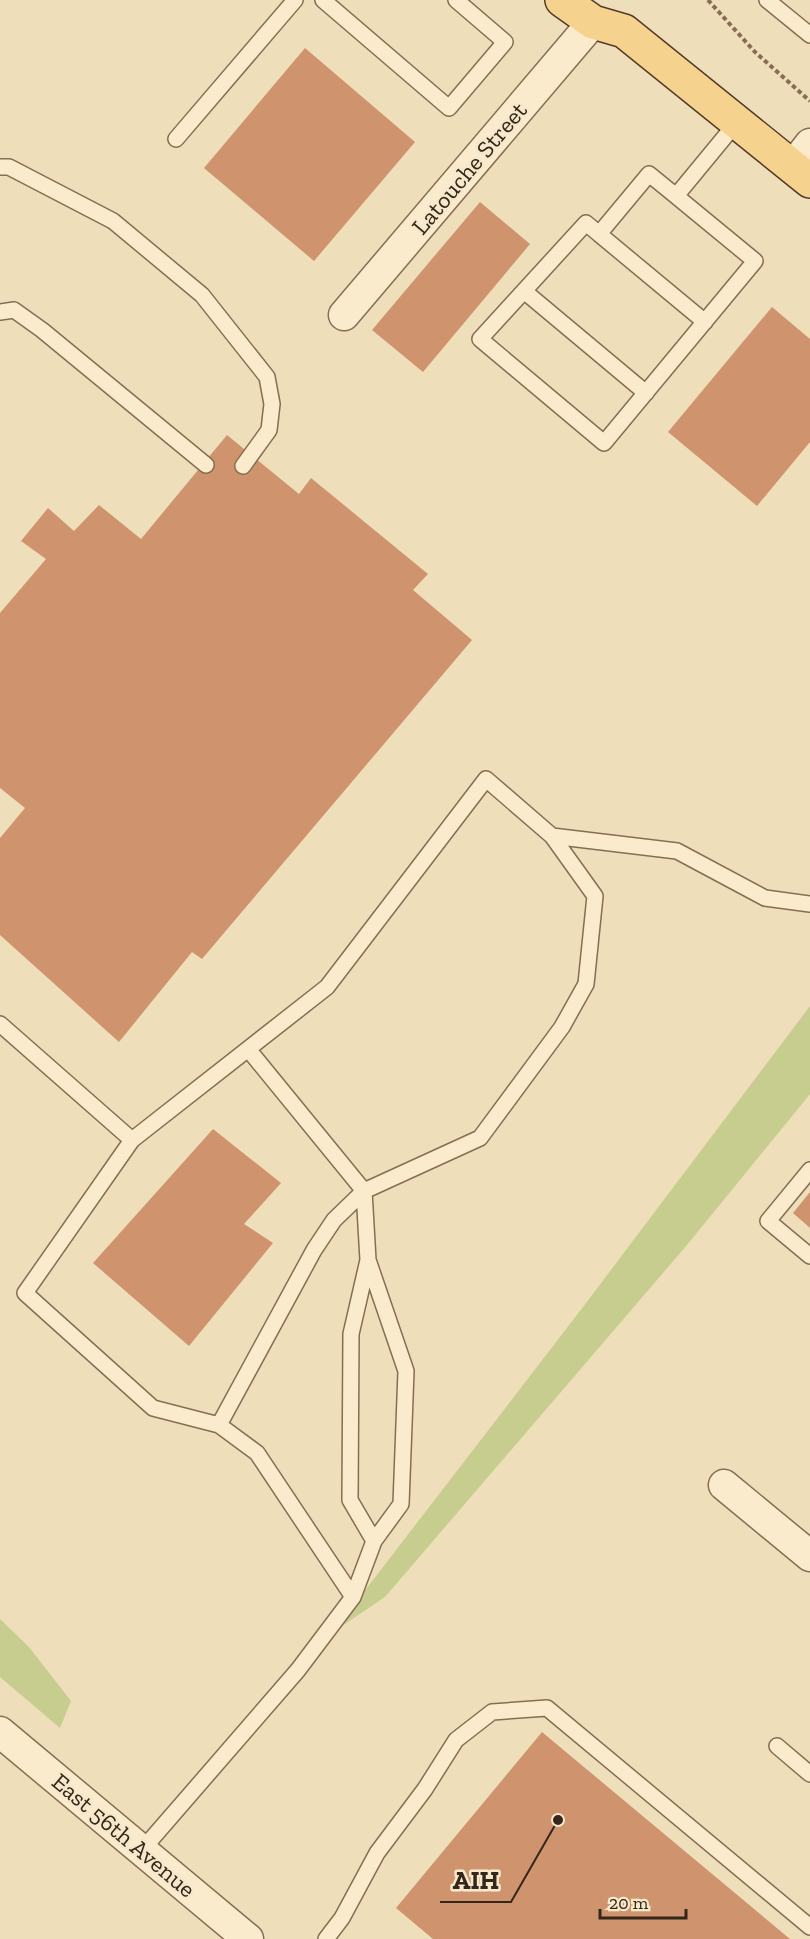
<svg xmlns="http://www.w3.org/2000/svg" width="810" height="1939" viewBox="0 0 810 1939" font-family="'Zilla Slab',serif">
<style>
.green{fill:#c7cd8e}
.building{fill:#cf946e}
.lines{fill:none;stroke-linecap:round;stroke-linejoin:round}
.lane-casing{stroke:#866d54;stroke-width:18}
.street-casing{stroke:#866d54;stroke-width:33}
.primary-casing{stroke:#533b29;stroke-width:36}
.path{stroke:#866d54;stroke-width:4;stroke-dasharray:4.5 3;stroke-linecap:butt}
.lane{stroke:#faebcd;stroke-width:15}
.street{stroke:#faebcd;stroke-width:30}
.primary{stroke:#f6d28f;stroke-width:33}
.labels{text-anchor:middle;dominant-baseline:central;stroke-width:5;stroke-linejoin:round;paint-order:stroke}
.street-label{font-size:24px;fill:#34261a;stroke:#f6e8ca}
.leader{fill:none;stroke:#34261a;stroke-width:2}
.callout-dot{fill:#34261a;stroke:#f6e8ca;stroke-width:2}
.callout-label{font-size:26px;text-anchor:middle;font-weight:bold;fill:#34261a;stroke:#f6e8ca;stroke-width:5;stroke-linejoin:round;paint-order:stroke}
</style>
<rect width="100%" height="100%" fill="#efdeba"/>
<!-- green -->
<path class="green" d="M810,1006V1094L687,1245L385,1597L333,1632L583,1307Z
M0,1619L29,1647L71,1701L60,1728L0,1677Z"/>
<!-- building -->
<path class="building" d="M305,48L415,142L314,261L204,168Z
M480,202L530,244L423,372L372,330Z
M772,307L810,339V442L757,506L668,432Z
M227,435L299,494L311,478L428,574L413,590L472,640L202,959L192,952L119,1042L0,935V838L25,808L0,788V613L46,559L21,541L48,508L74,531L99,505L141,539Z
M213,1129L281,1183L244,1224L273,1243L189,1346L93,1263Z
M810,1192V1228L793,1213Z
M542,1732L790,1939H433L396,1908Z"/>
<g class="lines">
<defs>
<path id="lane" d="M323,0L449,108L505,42L456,0
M767,0L810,35
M176,139L295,0
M0,167H9L113,221L202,295L267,377L272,404L269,430L243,466
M676,196L755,261L604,443L480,339L586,223L599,234L649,174L676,196L737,122
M599,234L705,322
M524,291L646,393
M0,312L14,310L42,330L206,465
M552,836L677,851L765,898L810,904
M0,1024L132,1140L327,987L486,779L552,836L595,896L586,984L562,1027L480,1138L364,1191L368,1260L406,1371L401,1504L374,1541L353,1597L298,1670L142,1850
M132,1140L25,1293L153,1408L219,1425L257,1453L353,1597
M810,1170L768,1221L810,1256
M368,1260L351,1334L350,1500L374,1541
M219,1425L314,1250L334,1220L364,1191L248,1049
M777,1746L810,1774
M326,1939L342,1918L377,1853L425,1789L456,1740L492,1712L547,1708L810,1927"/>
<path id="street" d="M792,167L810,144
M344,315L593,22
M724,1485L810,1556
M0,1732L248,1939"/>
<path id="primary" d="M562,0L593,22L624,31L810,181"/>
</defs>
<!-- lane casing -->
<use href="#lane" class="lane-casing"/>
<!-- street casing -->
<use href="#street" class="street-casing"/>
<!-- primary casing -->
<use href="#primary" class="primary-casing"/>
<!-- path -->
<path class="path" d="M708,0L755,52L810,101"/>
<!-- lane -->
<use href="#lane" class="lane"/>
<!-- street -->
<use href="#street" class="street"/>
<!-- primary -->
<use href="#primary" class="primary"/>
</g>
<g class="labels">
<!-- street labels -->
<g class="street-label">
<text transform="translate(469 168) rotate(-50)">Latouche Street</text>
<text transform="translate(124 1835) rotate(40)">East 56th Avenue</text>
</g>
</g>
<!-- callouts -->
<path class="leader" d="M558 1820L511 1902H440"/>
<circle class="callout-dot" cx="558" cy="1820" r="6"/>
<g class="callout-label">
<text x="476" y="1889">AIH</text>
</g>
<!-- scale -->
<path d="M600 1909v9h86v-9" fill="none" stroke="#34261a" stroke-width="3"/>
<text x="609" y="1909" font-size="18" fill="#34261a" stroke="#f6e8ca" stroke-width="4.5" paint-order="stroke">20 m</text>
</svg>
